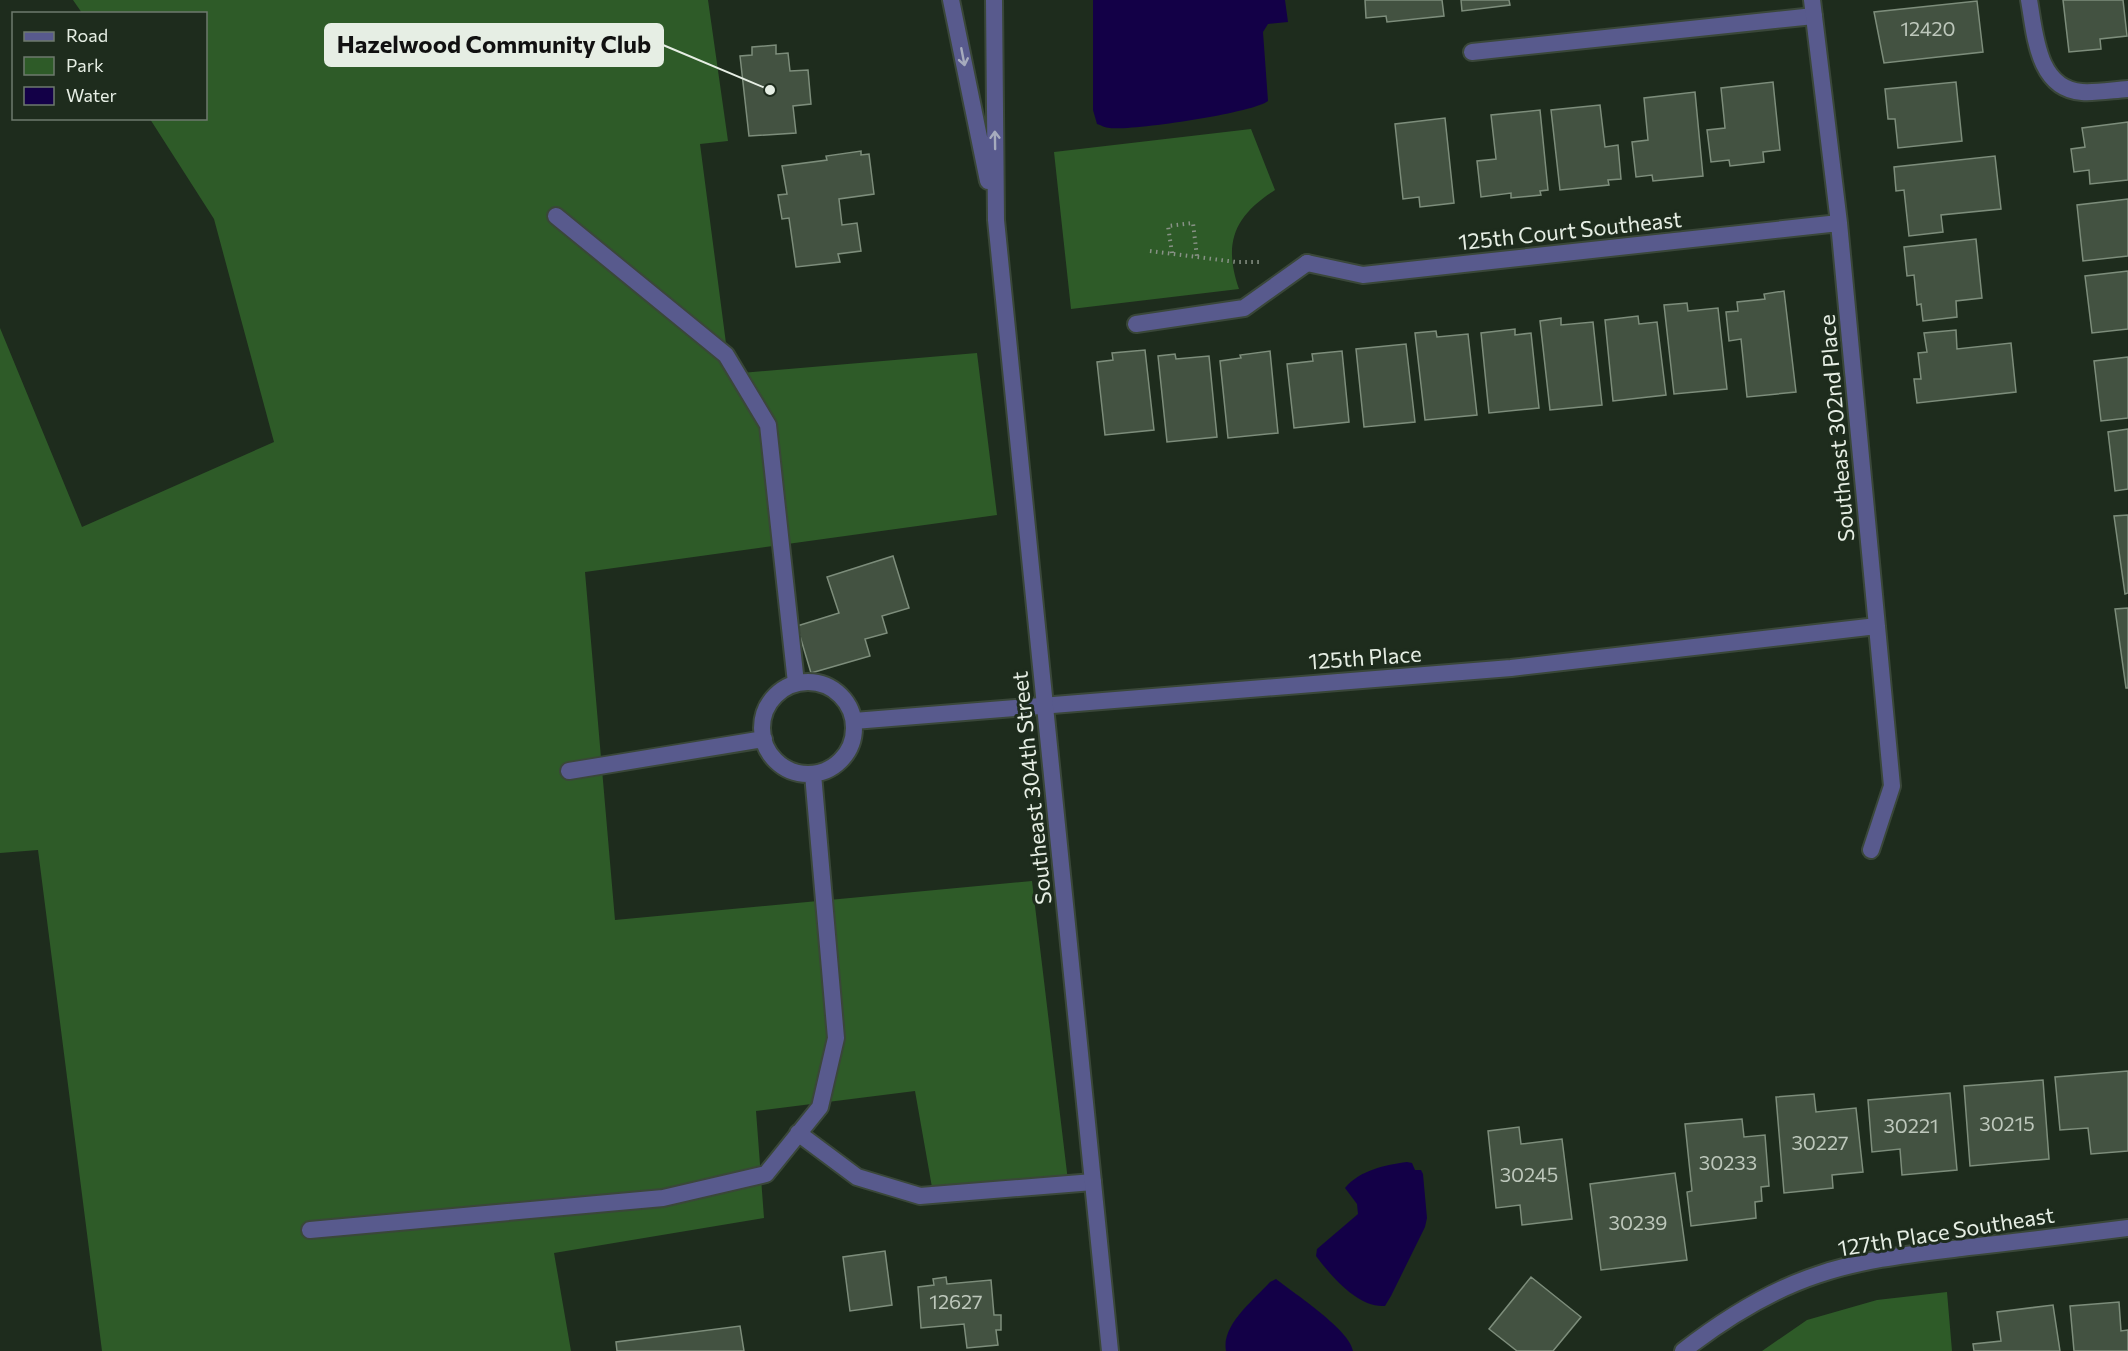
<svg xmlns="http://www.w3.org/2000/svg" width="2128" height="1351" viewBox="0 0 2128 1351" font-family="Commissioner,sans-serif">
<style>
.green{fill:#2e5b28}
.water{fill:#130047}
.building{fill:#435241;stroke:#7d8d7b;stroke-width:1.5}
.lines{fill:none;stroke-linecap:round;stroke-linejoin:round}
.service-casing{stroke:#3a4739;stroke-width:20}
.minor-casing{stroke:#3a4739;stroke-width:20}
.tertiary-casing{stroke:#3a4739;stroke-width:20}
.path{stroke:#889286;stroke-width:4;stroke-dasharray:1.5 4.5;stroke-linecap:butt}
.service{stroke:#585a8d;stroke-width:16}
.minor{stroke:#585a8d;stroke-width:16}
.tertiary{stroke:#585a8d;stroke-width:16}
.oneway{stroke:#a6abbd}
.labels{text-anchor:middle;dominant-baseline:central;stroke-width:6;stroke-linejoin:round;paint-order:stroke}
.number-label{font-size:20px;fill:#bdc7bb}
.street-label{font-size:22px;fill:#e6eee4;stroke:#1e2c1d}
.leader{fill:none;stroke:#e6eee4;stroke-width:2}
.callout-dot{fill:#e6eee4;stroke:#1e2c1d;stroke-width:2}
.callout{fill:#e6eee4;stroke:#e6eee4;stroke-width:2}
.callout-label{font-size:24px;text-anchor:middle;font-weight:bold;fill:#111}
</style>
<rect width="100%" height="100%" fill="#1e2c1d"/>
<!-- green -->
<path class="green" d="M73,0H708L728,141L700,144L730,374L977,353L997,515L585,572L615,920L1032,881L1068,1181L933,1193L915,1091L756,1111L764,1218L554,1253L571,1351H102L38,850L0,853V328L82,527L274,442L214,219L150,119L206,118V14L82,13Z
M1251,129L1275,190C1234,216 1223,243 1239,289L1071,309L1054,152Z
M1947,1292L1952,1351H1762L1807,1320L1877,1300Z"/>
<!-- water -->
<path class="water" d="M1093,0H1285L1288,22L1268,24L1263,32L1268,101C1253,113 1132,131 1110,128C1105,128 1101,125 1097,124L1093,110Z
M1407,1162L1412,1163L1415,1170H1421L1423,1174L1427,1218L1425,1227L1391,1296L1385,1306C1358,1308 1331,1276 1316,1256L1317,1249L1358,1214L1357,1204L1345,1188C1360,1170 1385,1165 1407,1162Z
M1276,1279C1295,1294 1350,1330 1353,1351H1226C1221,1325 1254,1300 1270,1282Z"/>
<!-- building -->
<path class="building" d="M1365,0H1442L1444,16L1387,22L1386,16L1366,18Z
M1461,0H1509L1510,5L1462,11Z
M2063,0H2123L2127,36L2100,39L2101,49L2069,52Z
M1977,1L1983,52L1884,63L1874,12Z
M776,45V54L788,53L790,71L808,70L811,104L793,106L796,133L749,136L740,56L752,55V47Z
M1773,82L1780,150L1763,152L1764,162L1730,166L1729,160L1711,162L1707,130L1725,128L1721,88Z
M1956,82L1962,141L1898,148L1895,119H1888L1885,89Z
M1695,92L1703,176L1653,181L1652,175L1636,177L1632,142L1648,140L1644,98Z
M1600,105L1605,147L1618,145L1621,179L1608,180L1609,185L1560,190L1551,110Z
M1540,110L1548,190L1540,191L1541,195L1511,198V193L1481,197L1477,161L1496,159L1491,115Z
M1445,118L1454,203L1420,207L1419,197L1403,199L1395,124Z
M2128,122V180L2090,184L2089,170L2074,172L2071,149L2085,147L2082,128Z
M861,151V155L869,154L874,194L839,199L842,225L857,223L861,251L838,254L840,262L796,267L789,218L782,219L778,195L787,194L782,166L827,160L826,156Z
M1995,156L2001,209L1941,215L1943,232L1909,236L1904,190L1896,191L1894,167Z
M2128,199V256L2083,261L2077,205Z
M1976,239L1982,298L1956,301L1957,317L1923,321L1921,304L1917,305L1914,275L1907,276L1904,247Z
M2128,271V329L2092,333L2085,276Z
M1784,291L1796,392L1747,397L1741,339L1729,341L1726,312L1738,311L1737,302L1765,299L1764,294Z
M1687,303L1688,311L1718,308L1727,389L1674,394L1664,305Z
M1638,316L1639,324L1657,322L1666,395L1613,401L1605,320Z
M1561,318V325L1593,322L1602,405L1550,410L1540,321Z
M1515,329V335L1531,333L1539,408L1489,413L1481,333Z
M1956,330L1957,349L2011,343L2016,392L1917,403L1914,379H1921L1918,353L1927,352L1924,333Z
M1436,331L1437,337L1468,334L1477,415L1425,420L1415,333Z
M1406,344L1415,422L1364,427L1356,349Z
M1145,350L1154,430L1105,435L1097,362L1113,360L1112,353Z
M1270,351L1278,433L1228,438L1220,361L1241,358L1240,355Z
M1342,351L1349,422L1294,428L1287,364L1313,361L1312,354Z
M1175,354L1176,359L1209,356L1217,437L1167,442L1158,356Z
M2128,357V418L2101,421L2094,361Z
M2128,429V489L2115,491L2108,432Z
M2128,515V593L2125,594L2114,516Z
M893,556L909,608L882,616L887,633L865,639L870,656L811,673L797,626L839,613L827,577Z
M2128,608V688H2126L2115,609Z
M2128,1071V1151L2091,1154L2088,1128L2060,1130L2055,1077Z
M2043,1080L2049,1159L1970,1166L1964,1086Z
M1950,1093L1957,1170L1902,1175L1900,1149L1872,1152L1868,1100Z
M1814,1094L1816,1112L1856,1108L1863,1172L1832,1175L1833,1188L1784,1193L1776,1097Z
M1742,1119L1744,1137L1765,1135L1769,1186L1761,1187L1762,1201L1755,1202L1756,1218L1691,1226L1687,1192L1692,1191L1685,1124Z
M1519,1127L1521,1144L1562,1139L1572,1219L1522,1225L1520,1205L1496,1208L1488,1131Z
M1675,1173L1687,1260L1601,1270L1590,1184Z
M885,1251L892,1305L850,1311L843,1257Z
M946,1277L947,1284L991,1280L994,1315H1001V1330H996L998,1345L967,1348L964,1324L921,1328L918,1287L934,1285L933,1279Z
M1531,1277L1581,1317L1553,1351H1517L1489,1329Z
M2119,1302L2121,1331L2128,1330V1351H2074L2070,1306Z
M2053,1305L2060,1351H1974L1973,1344L2001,1341L1997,1312Z
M740,1326L744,1351H617L616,1342Z"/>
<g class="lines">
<defs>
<path id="service" d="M2029,0C2035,33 2037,89 2082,92C2096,93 2113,90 2128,89
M1472,52L1814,16
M1136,324L1244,308L1307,263"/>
<path id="minor" d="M1812,0L1839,223L1892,786L1871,850
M556,216L726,355L768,425L796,683
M1307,263L1363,275L1839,223
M762 728a46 46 0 1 1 92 0a46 46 0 1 1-92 0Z
M854,721L1511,668L1877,626
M569,771L764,739
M798,1133L857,1177L920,1196L1093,1182
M310,1230L663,1198L766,1174L820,1107L836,1038L813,774
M1683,1351C1723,1320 1769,1291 1817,1275C1863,1259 1913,1254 1961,1248C2016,1242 2072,1235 2128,1228"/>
<path id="tertiary" d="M951,0L988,181
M994,0L996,220L1110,1351"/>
</defs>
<!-- service casing -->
<use href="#service" class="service-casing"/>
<!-- minor casing -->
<use href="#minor" class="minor-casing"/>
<!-- tertiary casing -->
<use href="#tertiary" class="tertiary-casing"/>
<!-- path -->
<path class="path" d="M1150,251L1236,262H1263
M1172,253L1168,226L1193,223L1197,257"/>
<!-- service -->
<use href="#service" class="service"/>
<!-- minor -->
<use href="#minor" class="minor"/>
<!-- tertiary -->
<use href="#tertiary" class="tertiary"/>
</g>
<!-- one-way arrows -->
<defs><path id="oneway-shaft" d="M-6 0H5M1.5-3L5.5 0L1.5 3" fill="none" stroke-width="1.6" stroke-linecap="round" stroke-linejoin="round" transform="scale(1.5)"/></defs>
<g class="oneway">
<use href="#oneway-shaft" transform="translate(963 57) rotate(79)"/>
<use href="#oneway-shaft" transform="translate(995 140) rotate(-91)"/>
</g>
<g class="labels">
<!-- number labels -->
<g class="number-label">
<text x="1928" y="28">12420</text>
<text x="2007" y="1123">30215</text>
<text x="1911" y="1125">30221</text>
<text x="1820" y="1142">30227</text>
<text x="1728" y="1162">30233</text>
<text x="1529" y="1174">30245</text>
<text x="1638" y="1222">30239</text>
<text x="956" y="1301">12627</text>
</g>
<!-- street labels -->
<g class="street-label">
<text transform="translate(1570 230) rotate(-6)">125th Court Southeast</text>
<text transform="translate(1836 428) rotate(-95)">Southeast 302nd Place</text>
<text transform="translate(1365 657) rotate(-4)">125th Place</text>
<text transform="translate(1031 788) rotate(-96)">Southeast 304th Street</text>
<text transform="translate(1946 1231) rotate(-9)">127th Place Southeast</text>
</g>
</g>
<!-- callouts -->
<path class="leader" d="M770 90L663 45"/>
<circle class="callout-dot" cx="770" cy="90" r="6"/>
<rect class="callout" x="325" y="24" width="338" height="42" rx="6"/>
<g class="callout-label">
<text x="494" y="53">Hazelwood Community Club</text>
</g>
<!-- legend -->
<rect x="12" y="12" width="195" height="108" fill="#1e2c1d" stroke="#6e7a6d" stroke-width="1.5"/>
<rect x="24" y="32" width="30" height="9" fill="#585a8d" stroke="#6e7a6d" stroke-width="1.5"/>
<text x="66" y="42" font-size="18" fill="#e6eee4">Road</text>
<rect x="24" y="57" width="30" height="18" fill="#2e5b28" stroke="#6e7a6d" stroke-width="1.5"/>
<text x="66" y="72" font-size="18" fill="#e6eee4">Park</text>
<rect x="24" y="87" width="30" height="18" fill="#130047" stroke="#6e7a6d" stroke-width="1.5"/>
<text x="66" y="102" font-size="18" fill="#e6eee4">Water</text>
</svg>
